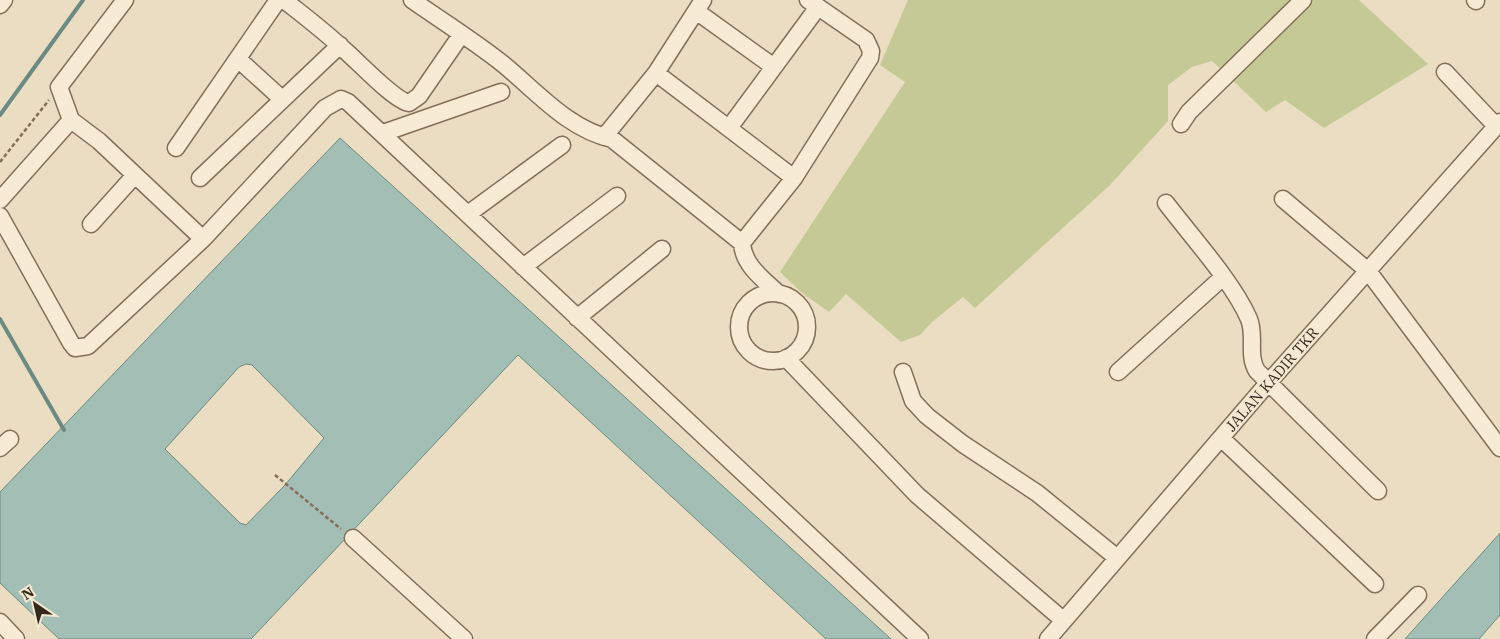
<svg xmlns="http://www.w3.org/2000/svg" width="1500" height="639" viewBox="0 0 1500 639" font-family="'IBM Plex Serif',serif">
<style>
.green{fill:#c4c996}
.water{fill:#a3beb5;stroke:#6b8b82;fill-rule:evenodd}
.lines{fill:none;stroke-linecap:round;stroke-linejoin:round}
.stream{stroke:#6b8b82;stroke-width:4}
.minor-casing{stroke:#846f5a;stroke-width:19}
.path{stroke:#846f5a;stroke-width:2.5;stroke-dasharray:4 2.5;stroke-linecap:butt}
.minor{stroke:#f7ebd4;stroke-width:16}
.labels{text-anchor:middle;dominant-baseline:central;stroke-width:4.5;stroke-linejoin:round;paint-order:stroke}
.street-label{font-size:15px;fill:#34281d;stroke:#f3e8d0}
</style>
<rect width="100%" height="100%" fill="#ebddc1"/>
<!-- green -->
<path class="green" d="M908,0H1359L1428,64L1324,128L1285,100L1266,112L1212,61L1192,67L1168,85V121L1110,185L975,308L963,297L932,322L920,335L901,342L846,294L829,312L802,293L780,272L905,82L880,65Z"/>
<!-- water -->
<path class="water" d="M340,138L891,639H826L518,355L251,639H59L0,583V492ZM246,364L252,365L324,438L285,485L246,525L240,523L165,449L239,367Z
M1500,533V615L1479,639H1405Z"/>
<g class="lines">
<!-- stream -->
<path class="stream" d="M0,115L83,0
M0,319L64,430"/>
<defs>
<path id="minor" d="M284,0C303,15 323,30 341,47C356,59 393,100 409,103L419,96L461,35
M412,0C442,21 474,41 503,64C537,92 568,129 612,139L742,243
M1475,0L1476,1
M0,5L4,0
M696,11L774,67
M238,59L282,99
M1445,72L1496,126
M656,73L794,178
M71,120L99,141L203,239
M1181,124L1189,112L1303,0
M729,128L818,7
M383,133L501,92
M604,137L656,73L703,0
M176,148L278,0
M200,178L340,45
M1283,199L1368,271L1500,448
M0,200L71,120L59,87L125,0
M1166,203C1191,236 1233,282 1249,319C1256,336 1247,355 1257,371L1378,491
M468,214L562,145
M0,216L71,343L75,348L88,346L203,239L325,108L341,99L348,102L920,639
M91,224L135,175
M523,267L617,196
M739 327a34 34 0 1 1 68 0a34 34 0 1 1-68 0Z
M779,294C764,280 743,265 742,243L794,178L870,58L871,51L866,40L808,0
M577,318L662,249
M786,358L917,495L1063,620
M903,372L913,401L927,416L963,444L1037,493L1116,557
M1118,372L1223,277
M1221,438L1375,584
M0,448L10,439
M353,538L464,639
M0,622L16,639
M1048,639L1268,383L1500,122
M1375,639L1418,595"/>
</defs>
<!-- minor casing -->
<use href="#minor" class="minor-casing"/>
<!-- path -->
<path class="path" d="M0,162L49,100
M275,475L341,529"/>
<!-- minor -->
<use href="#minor" class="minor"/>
</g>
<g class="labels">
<!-- street labels -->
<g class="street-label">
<text transform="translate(1272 379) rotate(-49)">JALAN KADIR TKR</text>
</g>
</g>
<!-- north arrow -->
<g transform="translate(35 604) rotate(326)" stroke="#f3e8d0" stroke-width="4" paint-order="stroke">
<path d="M0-4L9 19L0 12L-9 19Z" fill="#34281d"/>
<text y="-8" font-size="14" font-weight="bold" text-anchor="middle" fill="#34281d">N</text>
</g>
</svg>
